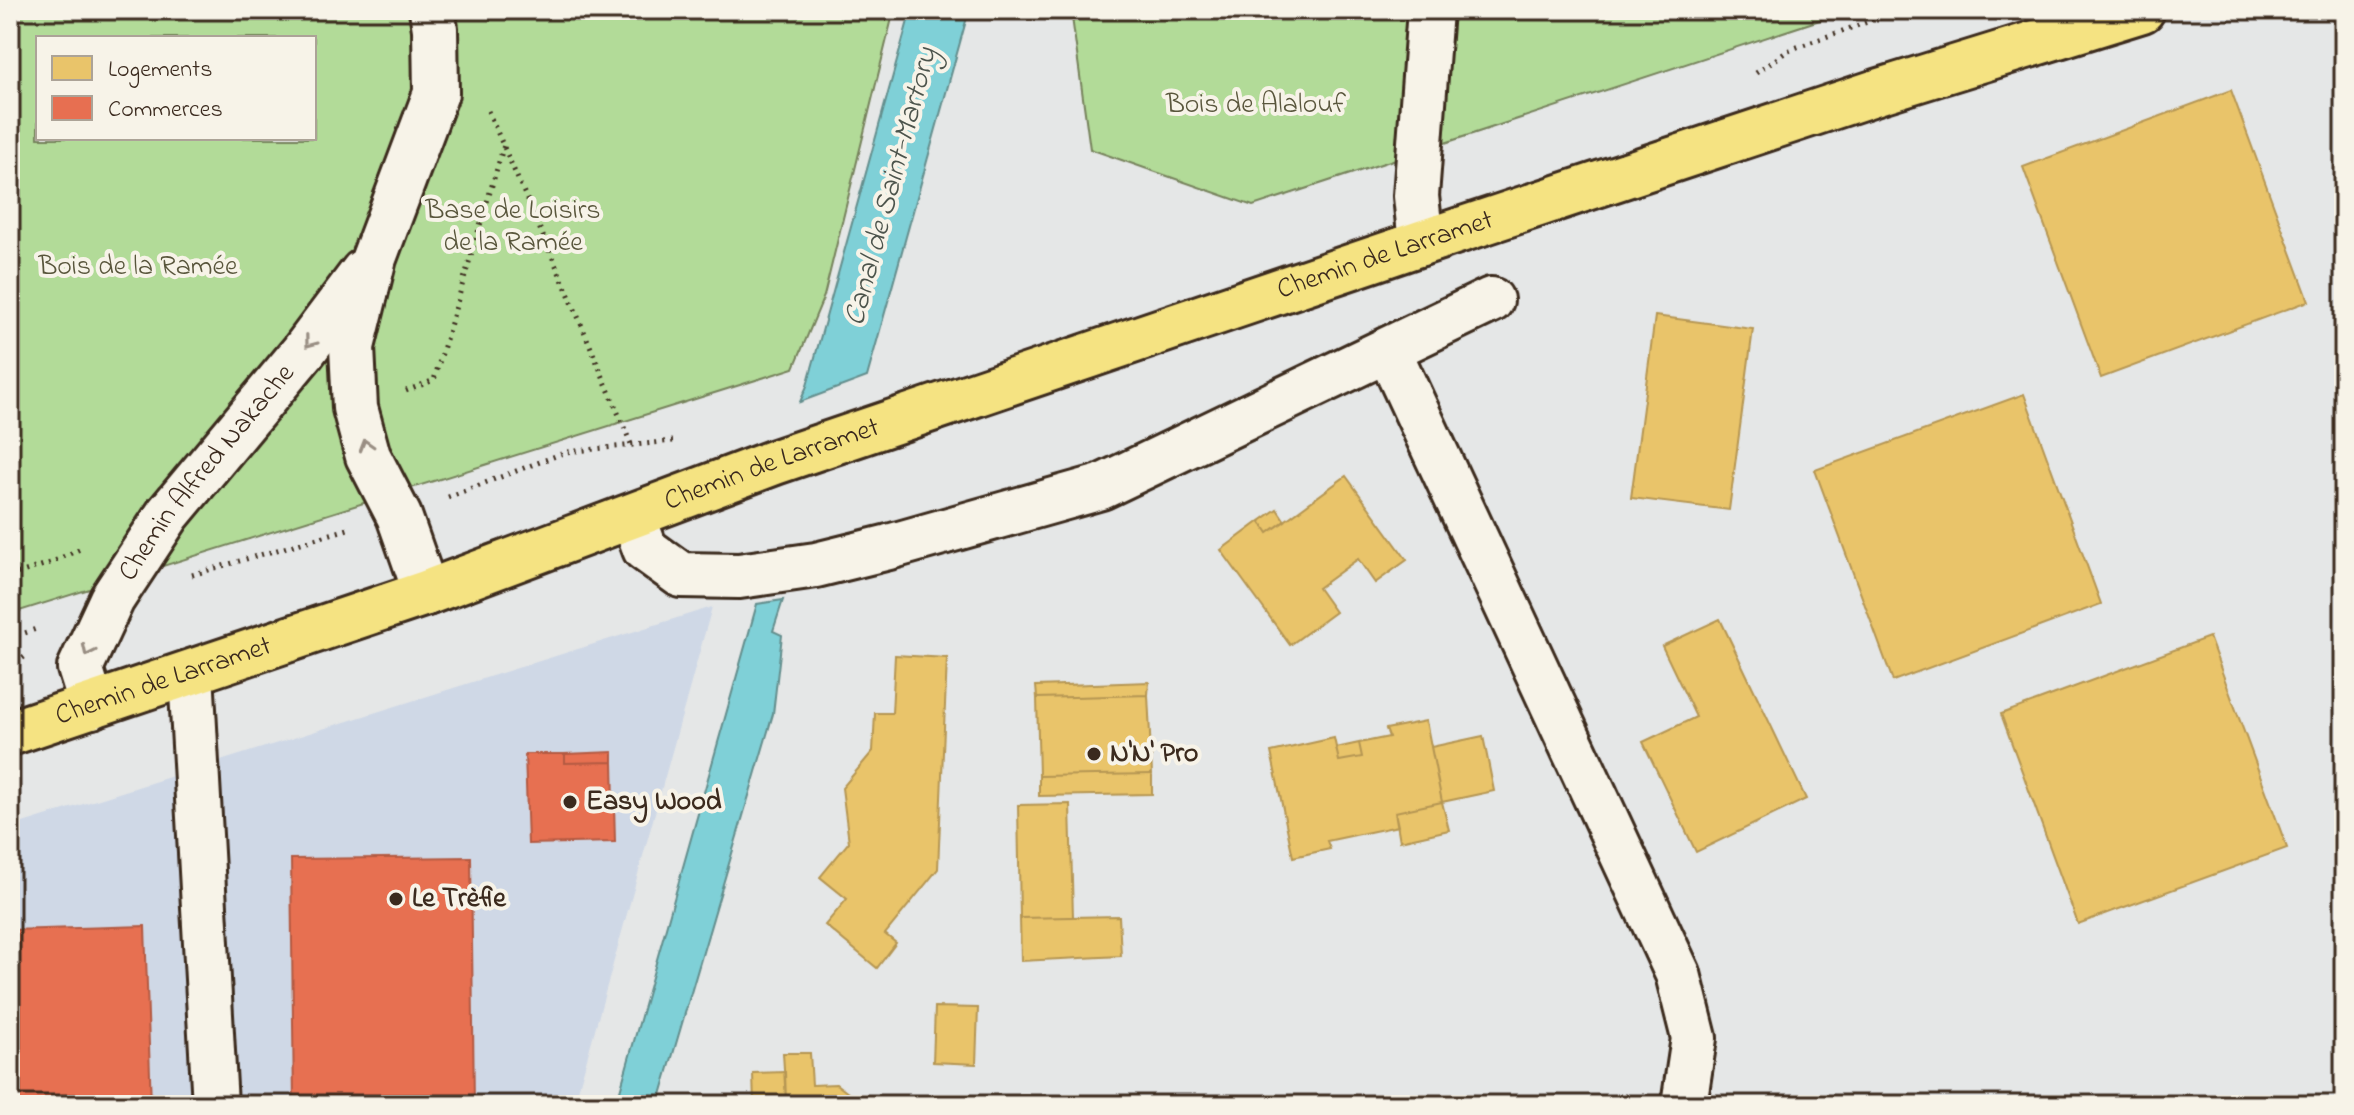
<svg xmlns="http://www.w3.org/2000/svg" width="2354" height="1115" viewBox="0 0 2354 1115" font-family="'Indie Flower',sans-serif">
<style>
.built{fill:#cfd8e6}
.green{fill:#b2db98;stroke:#76825b;stroke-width:2;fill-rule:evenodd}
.water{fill:#7fd0d7;stroke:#648e8d;stroke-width:2}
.homes{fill:#e9c46a;stroke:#b59653;stroke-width:2}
.shops{fill:#e76f51;stroke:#b35a42;stroke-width:2}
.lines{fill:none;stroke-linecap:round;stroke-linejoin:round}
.minor-casing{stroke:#3b2a1e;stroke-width:50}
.major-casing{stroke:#3b2a1e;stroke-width:50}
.path{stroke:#3b2a1e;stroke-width:5;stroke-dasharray:2 6;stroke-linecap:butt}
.minor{stroke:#f7f3e8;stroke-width:44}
.major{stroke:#f5e382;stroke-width:44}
.oneway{stroke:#998e83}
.poi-dot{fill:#3b2a1e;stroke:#f7f3e8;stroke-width:3}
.labels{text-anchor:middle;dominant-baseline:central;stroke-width:8;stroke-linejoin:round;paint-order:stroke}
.park-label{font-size:28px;fill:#59563c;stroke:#f7f3e8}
.street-label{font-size:28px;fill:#3b2a1e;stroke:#f7f3e8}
.poi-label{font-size:28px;font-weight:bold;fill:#3b2a1e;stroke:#f7f3e8;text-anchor:start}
.water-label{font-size:30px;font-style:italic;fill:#4c544c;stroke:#f7f3e8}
</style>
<rect width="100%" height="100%" fill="#e5e7e7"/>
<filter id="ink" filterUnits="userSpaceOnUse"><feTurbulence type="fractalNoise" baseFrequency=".0125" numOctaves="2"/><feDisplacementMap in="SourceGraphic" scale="16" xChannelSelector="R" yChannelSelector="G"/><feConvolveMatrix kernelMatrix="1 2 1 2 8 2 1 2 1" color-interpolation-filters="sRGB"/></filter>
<g filter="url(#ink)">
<!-- built -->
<path class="built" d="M712,607L574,1105H10V827Z"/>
<!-- green -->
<path class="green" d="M10,10H894L824,296L794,368L10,614ZM38,38H314V138H38Z
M1071,10H1850L1253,206L1090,149Z"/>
<!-- water -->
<path class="water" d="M911,10H969L867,377L800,402L807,386Z
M783,600L773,631L782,635L773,714L658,1105H616L757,604Z"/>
<!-- homes -->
<path class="homes" d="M2231,90L2309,301L2101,378L2023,167Z
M1655,316L1753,329L1729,510L1631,498Z
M2024,394L2101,604L1893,681L1815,470Z
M1346,476L1407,560L1375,583L1358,559L1318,588L1335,612L1290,645L1221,550L1260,521L1268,533Z
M1277,509L1285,521L1268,533L1260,521Z
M1720,619L1806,799L1696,852L1643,742L1696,717L1662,646Z
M2209,637L2287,848L2078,924L2001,714Z
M895,655L947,658L938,869L885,934L896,943L877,968L825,925L847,899L820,877L849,842L842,788L873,751L875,713H892Z
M1149,682L1148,695L1037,698L1036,686Z
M1148,695L1152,774L1039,776L1037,698Z
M1426,721L1442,802L1395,812L1398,826L1327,841L1330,849L1293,857L1271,752L1334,738L1339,761L1362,757L1359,743L1389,737L1386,729Z
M1483,736L1494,791L1442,802L1431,747Z
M1359,743L1362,757L1339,761L1336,748Z
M1152,774V794L1039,796V776Z
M1442,802L1449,830L1400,841L1395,812Z
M1070,804L1073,917L1020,918L1018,805Z
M1119,916L1121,956L1021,961L1020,918Z
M935,1007L978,1008L976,1064L933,1062Z
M783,1053H810L812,1085L836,1084L852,1096L854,1105H830L822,1100L786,1101Z
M785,1072L786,1101L822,1100L830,1105H754L753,1073Z"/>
<!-- shops -->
<path class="shops" d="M613,752V762L565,763V754Z
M525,754H565V763L613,762L615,842L528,844Z
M471,857L474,1105H294L291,859Z
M145,926L151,1105H10V930Z"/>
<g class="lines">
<defs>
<g id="minor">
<path d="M1421,243L1416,196L1430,10"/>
<path d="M1388,350L1678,974L1694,1038L1684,1105"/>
<path d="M633,516L645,549L681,575L739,576L816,565L889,547L1101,487L1491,300"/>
<path d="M426,593L399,516L368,456L355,408L352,347L374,258L436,93L435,29L432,10"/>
<path d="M191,673L215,1105"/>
<path id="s1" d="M92,706L80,668L112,599L168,514L303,352L363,272"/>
</g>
<g id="major">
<path id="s2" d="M10,733L426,593L775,462L1421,243L1880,91L2142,10"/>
</g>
</defs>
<!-- minor casing -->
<use href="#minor" class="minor-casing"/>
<!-- major casing -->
<use href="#major" class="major-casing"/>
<!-- path -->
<path class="path" d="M1756,73L1789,50L1901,10
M488,111L569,295L631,444
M406,391L434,380L504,145
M448,497L566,452L673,441
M192,575L348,529
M10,576L50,563L80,549
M10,638L39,628
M10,668L28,654"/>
<!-- minor -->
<use href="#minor" class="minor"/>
<!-- major -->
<use href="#major" class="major"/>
</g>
<!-- one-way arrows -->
<defs><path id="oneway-chevron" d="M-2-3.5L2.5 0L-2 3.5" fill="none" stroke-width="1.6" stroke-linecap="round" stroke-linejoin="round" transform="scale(2)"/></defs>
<g class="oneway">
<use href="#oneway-chevron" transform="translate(310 342) rotate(127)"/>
<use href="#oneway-chevron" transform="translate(366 445) rotate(-107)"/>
<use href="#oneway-chevron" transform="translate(88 651) rotate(115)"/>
</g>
</g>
<!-- markers -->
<g class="poi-dot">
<circle cx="1094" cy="754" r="8"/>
<circle cx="570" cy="802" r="8"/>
<circle cx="396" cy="899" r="8"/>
</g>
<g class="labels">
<!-- park labels -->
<g class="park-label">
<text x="1256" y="105">Bois de Alalouf</text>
<text x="513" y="211">Base de Loisirs<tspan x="513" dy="32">de la Ramée</tspan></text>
<text x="138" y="267">Bois de la Ramée</text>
</g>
<!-- street labels -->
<g class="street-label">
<text stroke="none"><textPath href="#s2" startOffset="1456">Chemin de Larramet</textPath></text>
<text stroke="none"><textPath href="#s2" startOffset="808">Chemin de Larramet</textPath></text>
<text stroke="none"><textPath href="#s1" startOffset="274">Chemin Alfred Nakache</textPath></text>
<text stroke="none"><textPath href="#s2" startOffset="162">Chemin de Larramet</textPath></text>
</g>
<!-- poi labels -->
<g class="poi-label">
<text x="1110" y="754">N'N' Pro</text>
<text x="586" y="802">Easy Wood</text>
<text x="412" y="899">Le Trèfle</text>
</g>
<!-- water labels -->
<g class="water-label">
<text transform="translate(892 187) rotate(-75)">Canal de Saint-Martory</text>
</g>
</g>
<!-- margin -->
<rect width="2354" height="1115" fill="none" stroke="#f7f3e8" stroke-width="40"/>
<rect x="20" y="20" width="2314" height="1075" fill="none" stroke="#3b2a1e" stroke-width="3" filter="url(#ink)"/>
<!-- legend -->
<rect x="36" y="36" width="280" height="104" fill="#f7f3e8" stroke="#aca397" stroke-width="2"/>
<rect x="52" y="56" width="40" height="24" fill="#e9c46a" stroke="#aca397" stroke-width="2"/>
<text x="108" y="76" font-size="24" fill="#3b2a1e">Logements</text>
<rect x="52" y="96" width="40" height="24" fill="#e76f51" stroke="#aca397" stroke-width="2"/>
<text x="108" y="116" font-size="24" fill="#3b2a1e">Commerces</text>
</svg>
